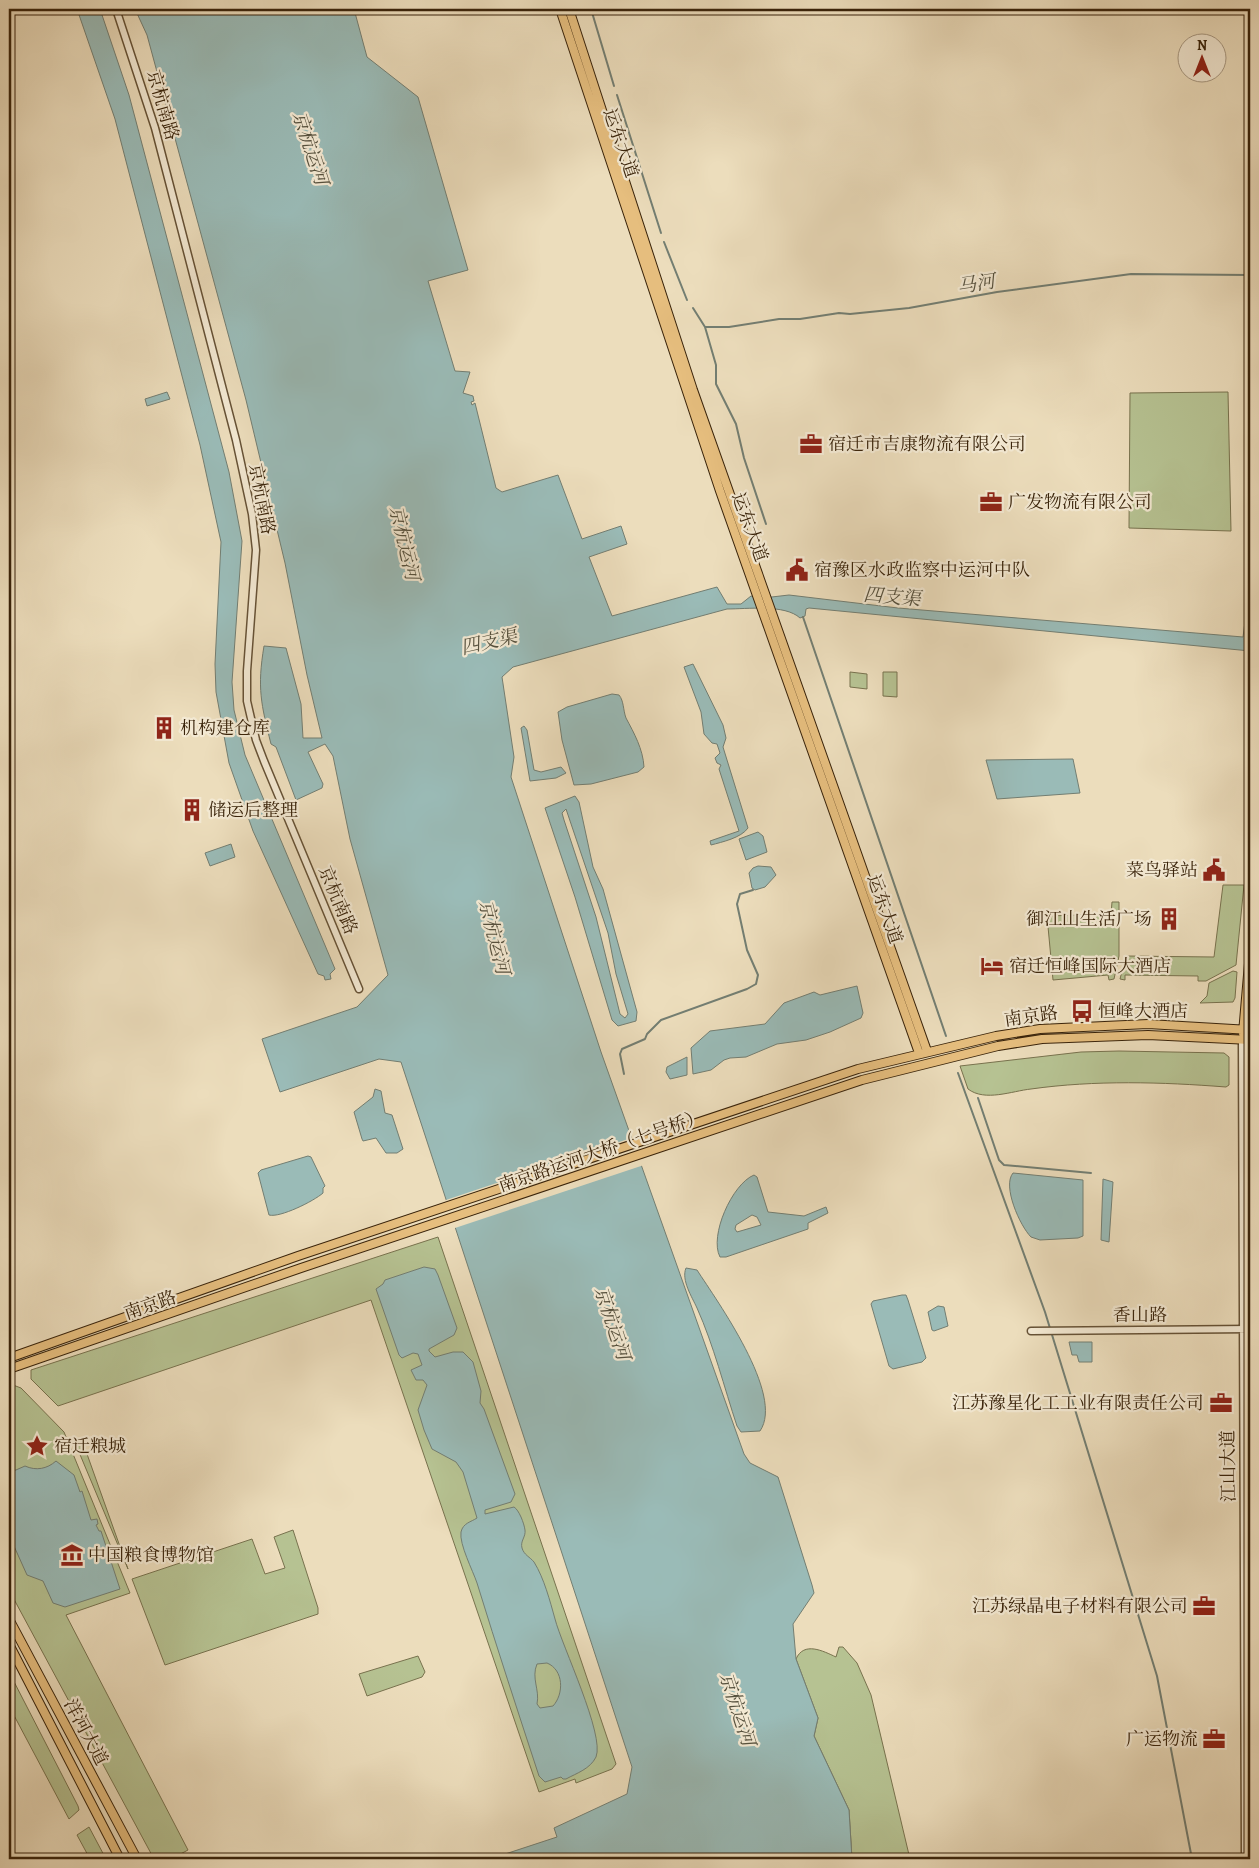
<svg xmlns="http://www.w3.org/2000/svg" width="1259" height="1868" viewBox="0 0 1259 1868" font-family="Alegreya,'Noto Serif SC',serif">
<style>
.green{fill:#b6c292;stroke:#78724e}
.water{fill:#9abbb7;stroke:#737e72;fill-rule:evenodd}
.pier{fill:#ecddbc}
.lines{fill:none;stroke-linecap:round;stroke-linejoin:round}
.stream{stroke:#737e72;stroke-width:2}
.minor-casing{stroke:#665236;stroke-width:9}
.major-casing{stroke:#39230a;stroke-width:10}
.minor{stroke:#f3e9d3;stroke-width:6}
.major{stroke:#e6be7e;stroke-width:8}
.labels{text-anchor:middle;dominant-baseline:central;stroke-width:4.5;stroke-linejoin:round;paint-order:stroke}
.street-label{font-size:18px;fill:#39230a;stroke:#f3e9d3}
.poi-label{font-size:18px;fill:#39230a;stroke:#f3e9d3;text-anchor:start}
.water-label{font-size:19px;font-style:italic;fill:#56513e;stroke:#f3e9d3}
</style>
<rect width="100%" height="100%" fill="#ecddbc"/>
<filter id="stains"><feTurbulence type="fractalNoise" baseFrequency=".004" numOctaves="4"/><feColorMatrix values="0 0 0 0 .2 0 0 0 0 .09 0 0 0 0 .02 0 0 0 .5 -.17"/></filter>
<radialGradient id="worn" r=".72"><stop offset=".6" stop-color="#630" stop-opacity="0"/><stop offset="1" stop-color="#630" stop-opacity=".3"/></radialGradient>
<!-- green -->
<path class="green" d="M1228,392L1231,531L1129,528L1130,393Z
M850,672L867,674V689L850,687Z
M883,672H897V697L883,696Z
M1223,885H1244L1236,965L1206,981H1198V976L1125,975V980L1120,979L1126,956L1214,957Z
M1112,902H1119V956L1114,979L1109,980L1108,975L1053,980L1047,916L1111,914Z
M1233,971L1237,972L1235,998L1233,1002L1200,1003L1207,996L1209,983Z
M1119,1051L1224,1053L1229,1057V1085L1226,1087C1162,1082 1095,1080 1031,1089C1012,1091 985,1102 968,1089L960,1066L1081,1052Z
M438,1237L616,1764L612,1769L576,1783L575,1779L539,1792L371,1300L58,1406L31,1379V1370Z
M13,1385L21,1388L64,1432L130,1593L66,1615L188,1850L171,1859H154L9,1590V1387Z
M82,1440L128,1569L76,1445V1443Z
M293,1530L318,1608V1614L165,1665L132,1579L252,1539L265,1574L285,1568L274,1537Z
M839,1647H843L857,1663L871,1695L910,1859H852L849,1810L814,1736L818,1718L796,1659C804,1641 823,1651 836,1657Z
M418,1656L425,1672L422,1677L367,1696L359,1674Z
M9,1672L78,1806L79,1810L69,1819L9,1706Z
M89,1827L106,1859H90L77,1835Z"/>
<!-- water -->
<path class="water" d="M77,9H100L129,95L229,472L242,541L232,682L234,710L245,755L335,969L330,974L331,979L325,980L324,976L318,974L253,831L229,763L216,692L215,664L221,542L200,445L115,119Z
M135,9H354L367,57L418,97L468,270L428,281L455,371L470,372L463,393L473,396L474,401L471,402L472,405L475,403L496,488L502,492L558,475L582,539L621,526L627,544L589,557L612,616L717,587L727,604H741L751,596L763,598L789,595L898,608L1243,637L1249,591L1246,572L1250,373V651L809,608L806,609L805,616L800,618C785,604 747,609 727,609L513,667L502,677L514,757L511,777L601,1052L744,1454L750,1463L778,1477L812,1585L814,1593L793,1624L796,1659L818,1718L814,1736L849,1810L852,1859H490L557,1837L554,1828L627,1794L632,1767L401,1062L379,1059L280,1092L262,1039L357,1007L388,975L350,839L333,756L325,744L308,752L323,784L322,788L296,800L276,747L271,744C261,704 257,688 264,646L286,648L301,704L303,738H322L307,675L285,563L246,400L147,35Z
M1250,9V249L1249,242Z
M167,392L170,399L147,406L145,399Z
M693,664L723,725L726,738L723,747L748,828C741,838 722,842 711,845L710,841L739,831L719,769L721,765L717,763L715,758L720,753L717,744L712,743L704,734L701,712L684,667Z
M612,694L619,695C624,701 623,710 626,718C634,733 643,749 644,767L638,772L591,784L574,785L562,740L558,712L567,707Z
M524,726L527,730L534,770L541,772L561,767L566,773L556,778L530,781L521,728Z
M1073,759L1080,793L997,799L986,760Z
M575,796L579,802L593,867L603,889L637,1012L636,1021L618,1026L612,1020L575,897L545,808ZM566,809L608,933L616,974L628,1014L625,1018L620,1014L596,917L564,820L562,813Z
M758,832L763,836L767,852L746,860L739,839Z
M231,844L235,857L210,866L205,853Z
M758,866L771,867L776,875L765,887L755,890L752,888L749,873L753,868Z
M857,986L863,1013L861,1018L830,1032L806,1040L777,1044L746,1057L730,1058L724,1060L711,1070L693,1074L691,1048L710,1031L765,1024L784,1003L814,992L820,995Z
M687,1057V1075L670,1079L666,1072L667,1067Z
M375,1089L381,1091L385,1113L392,1115L403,1149L397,1153H386L376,1138L363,1141L362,1139L354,1112L373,1097Z
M308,1156L311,1157L325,1186L323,1188V1193C314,1201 280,1218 269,1215L258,1173L261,1170Z
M1013,1173L1083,1180V1236L1078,1238L1040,1240L1031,1237C1020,1226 1002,1186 1013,1173Z
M754,1175L757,1177L768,1212L804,1216L826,1207L828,1213L808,1223V1229L726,1257H720C709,1236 732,1184 754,1175ZM752,1215L757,1217L761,1225L737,1232L735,1229L736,1225Z
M1103,1179L1113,1182L1109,1242L1101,1240Z
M424,1267L435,1269L438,1275L457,1328L454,1335L429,1349V1351L435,1357L453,1352H463L473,1362L481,1391L480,1403L484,1409L515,1494L511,1502L485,1510V1514L514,1507C519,1510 524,1523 525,1530C526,1537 520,1541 522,1548C524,1555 530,1557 534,1562C544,1578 550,1601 555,1619C562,1646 605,1735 596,1757C590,1769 577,1773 566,1779H563L561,1777L545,1782L539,1776C518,1712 497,1648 477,1583C473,1571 459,1544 461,1532C463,1523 471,1522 477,1518L463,1472L456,1462L432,1449L424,1430L418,1410L427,1385L423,1380H416L411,1370L422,1365L418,1354L413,1353L402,1358L399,1355L376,1289L383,1284L385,1280ZM547,1663C564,1670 564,1694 553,1706L540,1708L537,1704C540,1690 531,1678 537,1664Z
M686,1268L697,1270C717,1301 785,1395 760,1431L741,1432L737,1426C724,1387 714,1346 697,1308C692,1297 681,1280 686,1268Z
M902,1295H906L908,1300L926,1358L922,1362L893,1369L889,1366L871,1304L873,1301Z
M938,1306L944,1307L948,1326L934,1331L932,1330L928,1312Z
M1069,1342H1092V1362H1079L1077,1355H1072Z
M56,1461L74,1475L80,1492L82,1491L91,1520L97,1519L98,1524L96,1525L99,1531H101L120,1589L65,1607L53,1603L43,1581L27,1575L9,1535V1473L25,1466C36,1471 47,1469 56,1461Z"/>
<!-- pier -->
<path class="pier" d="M1246,529H1250V550H1245Z
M634,1137L644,1165L452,1229L443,1201Z"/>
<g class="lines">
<!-- stream -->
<path class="stream" d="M591,9L614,86
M617,95L661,233
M664,242L687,300
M693,308L705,327L716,365V384L736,424L744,458L766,524
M705,327H729L779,319H800L839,313L850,314L909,308L997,292L1131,274L1250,275
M803,617L946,1036
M958,1073L1045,1312L1157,1676L1192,1859
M624,1074L620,1054L622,1049L645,1039L647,1034L661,1020L747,989L756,984L758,975L747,950L737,904L740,894L753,890
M978,1098L999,1160L1004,1165L1091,1173"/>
<defs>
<path id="minor" d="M116,9L155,128L236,440L252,514L256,550L247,671V701L256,740L264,761L359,989
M1242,1039L1245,1859
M1031,1331L1250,1329"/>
<path id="major" d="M560,9L720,491L919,1053
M569,9L693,390L927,1051
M1243,1033L1250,952
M9,1358L298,1256L858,1069L996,1036L1040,1029L1148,1024L1250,1030
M9,1369L301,1268L862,1080L998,1046L1042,1039L1148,1035L1250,1040
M9,1619L137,1859
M9,1644L120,1859"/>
</defs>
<!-- minor casing -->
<use href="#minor" class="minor-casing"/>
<!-- major casing -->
<use href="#major" class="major-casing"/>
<!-- minor -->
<use href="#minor" class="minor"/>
<!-- major -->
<use href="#major" class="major"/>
</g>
<!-- icons -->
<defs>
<symbol id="office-bare" viewBox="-9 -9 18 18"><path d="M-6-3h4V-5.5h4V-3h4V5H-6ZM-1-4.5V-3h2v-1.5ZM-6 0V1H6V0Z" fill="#8f2418" stroke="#f3e9d3" stroke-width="2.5" paint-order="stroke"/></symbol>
<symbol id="civic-bare" viewBox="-9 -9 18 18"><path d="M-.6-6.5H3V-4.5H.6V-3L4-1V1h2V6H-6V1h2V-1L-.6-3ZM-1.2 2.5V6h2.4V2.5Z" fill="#8f2418" stroke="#f3e9d3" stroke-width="2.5" paint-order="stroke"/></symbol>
<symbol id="building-bare" viewBox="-9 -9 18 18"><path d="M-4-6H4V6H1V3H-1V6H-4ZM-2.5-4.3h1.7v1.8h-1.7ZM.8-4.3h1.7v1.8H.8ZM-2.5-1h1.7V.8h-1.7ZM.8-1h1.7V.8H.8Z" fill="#8f2418" stroke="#f3e9d3" stroke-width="2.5" paint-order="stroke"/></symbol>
<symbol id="hotel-bare" viewBox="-9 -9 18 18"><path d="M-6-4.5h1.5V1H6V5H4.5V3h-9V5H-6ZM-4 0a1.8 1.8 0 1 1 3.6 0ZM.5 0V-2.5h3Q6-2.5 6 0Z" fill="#8f2418" stroke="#f3e9d3" stroke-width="2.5" paint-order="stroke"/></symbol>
<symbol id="bus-bare" viewBox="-9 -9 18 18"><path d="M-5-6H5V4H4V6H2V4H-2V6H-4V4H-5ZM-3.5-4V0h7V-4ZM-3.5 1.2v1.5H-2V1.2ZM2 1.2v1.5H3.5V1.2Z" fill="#8f2418" stroke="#f3e9d3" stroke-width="2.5" paint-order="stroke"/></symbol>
<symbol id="sight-bare" viewBox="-9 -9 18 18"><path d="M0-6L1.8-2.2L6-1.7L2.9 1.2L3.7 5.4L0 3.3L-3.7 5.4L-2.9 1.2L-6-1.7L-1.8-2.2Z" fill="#8f2418" stroke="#f3e9d3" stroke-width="2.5" paint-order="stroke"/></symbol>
<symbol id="museum-bare" viewBox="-9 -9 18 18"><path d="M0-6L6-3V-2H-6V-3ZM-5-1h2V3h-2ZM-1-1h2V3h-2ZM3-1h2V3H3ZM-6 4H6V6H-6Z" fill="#8f2418" stroke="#f3e9d3" stroke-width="2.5" paint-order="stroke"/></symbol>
</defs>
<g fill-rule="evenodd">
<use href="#office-bare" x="795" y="428" width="32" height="32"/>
<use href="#office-bare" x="975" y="486" width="32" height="32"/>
<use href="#civic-bare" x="781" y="554" width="32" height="32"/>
<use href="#building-bare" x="148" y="712" width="32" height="32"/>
<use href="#building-bare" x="176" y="794" width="32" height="32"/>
<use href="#civic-bare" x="1198" y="854" width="32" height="32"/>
<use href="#building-bare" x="1153" y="903" width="32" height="32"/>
<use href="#hotel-bare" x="976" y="950" width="32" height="32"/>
<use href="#bus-bare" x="1066" y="995" width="32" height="32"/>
<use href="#office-bare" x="1205" y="1387" width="32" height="32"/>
<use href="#sight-bare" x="21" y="1430" width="32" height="32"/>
<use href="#museum-bare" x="56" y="1539" width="32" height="32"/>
<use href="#office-bare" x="1188" y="1590" width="32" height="32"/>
<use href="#office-bare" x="1198" y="1723" width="32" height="32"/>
</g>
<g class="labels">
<!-- street labels -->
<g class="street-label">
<text transform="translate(163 105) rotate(74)">京杭南路</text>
<text transform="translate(621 143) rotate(71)">运东大道</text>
<text transform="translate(262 499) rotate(79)">京杭南路</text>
<text transform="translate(750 527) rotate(70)">运东大道</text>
<text transform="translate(338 900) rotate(67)">京杭南路</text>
<text transform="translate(885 909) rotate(71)">运东大道</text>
<text transform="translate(1031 1016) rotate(-8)">南京路</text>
<text transform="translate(601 1151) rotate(-19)">南京路运河大桥（七号桥）</text>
<text transform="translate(150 1305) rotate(-19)">南京路</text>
<text x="1140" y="1315">香山路</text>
<text transform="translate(1228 1466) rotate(-91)">江山大道</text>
<text transform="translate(86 1732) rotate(62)">洋河大道</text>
</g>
<!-- poi labels -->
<g class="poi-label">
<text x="828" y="444">宿迁市吉康物流有限公司</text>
<text x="1008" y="502">广发物流有限公司</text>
<text x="814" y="570">宿豫区水政监察中运河中队</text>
<text x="180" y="728">机构建仓库</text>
<text x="208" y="810">储运后整理</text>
<text x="1198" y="870" text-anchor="end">菜鸟驿站</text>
<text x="1152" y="919" text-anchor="end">御江山生活广场</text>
<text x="1009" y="966">宿迁恒峰国际大酒店</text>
<text x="1098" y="1011">恒峰大酒店</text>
<text x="1204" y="1403" text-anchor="end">江苏豫星化工工业有限责任公司</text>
<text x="54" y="1446">宿迁粮城</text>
<text x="88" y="1555">中国粮食博物馆</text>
<text x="1188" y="1606" text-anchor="end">江苏绿晶电子材料有限公司</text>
<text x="1198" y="1739" text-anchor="end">广运物流</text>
</g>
<!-- water labels -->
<g class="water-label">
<text transform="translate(310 148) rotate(72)">京杭运河</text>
<text transform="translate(976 284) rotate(-9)">马河</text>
<text transform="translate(404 543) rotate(77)">京杭运河</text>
<text transform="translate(892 597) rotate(5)">四支渠</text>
<text transform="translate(489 642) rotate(-13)">四支渠</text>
<text transform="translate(494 937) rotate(76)">京杭运河</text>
<text transform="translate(612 1323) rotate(72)">京杭运河</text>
<text transform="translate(737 1709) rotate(72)">京杭运河</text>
</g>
</g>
<!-- margin -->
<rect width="1259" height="1868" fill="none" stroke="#ecddbc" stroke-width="30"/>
<rect x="10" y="10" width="1239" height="1848" fill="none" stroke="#39230a" stroke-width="2.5"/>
<rect x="15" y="15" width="1229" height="1838" fill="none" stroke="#39230a"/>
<!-- north arrow -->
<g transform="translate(1202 58)"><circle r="24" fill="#f3e9d3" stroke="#a99a83"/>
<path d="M0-4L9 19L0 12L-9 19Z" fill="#8f2418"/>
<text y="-8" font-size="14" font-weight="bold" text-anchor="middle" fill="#39230a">N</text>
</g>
<rect width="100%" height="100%" filter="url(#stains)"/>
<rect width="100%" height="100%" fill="url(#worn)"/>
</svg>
